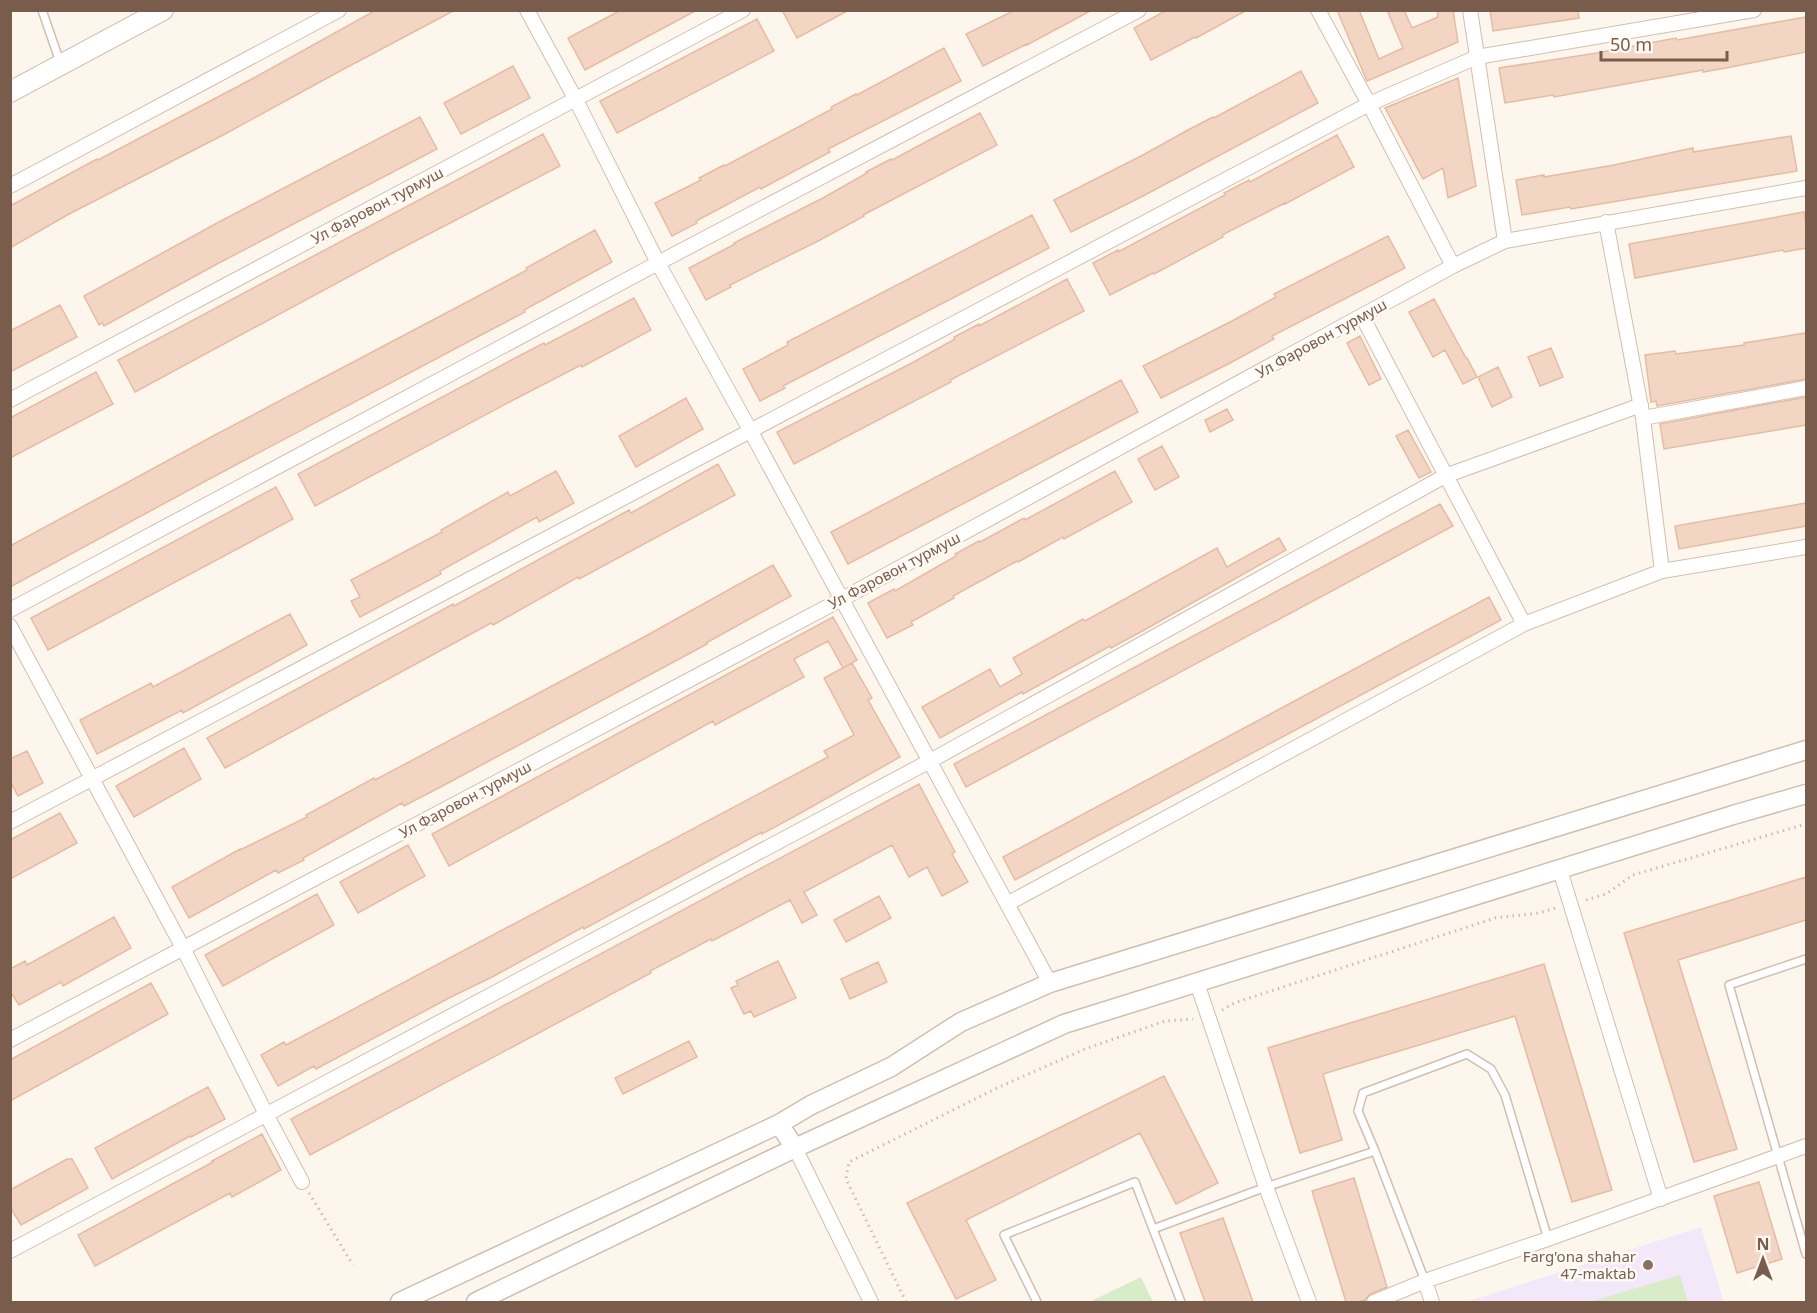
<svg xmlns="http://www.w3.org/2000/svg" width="1817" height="1313" viewBox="0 0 1817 1313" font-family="'Noto Sans',sans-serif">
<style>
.education{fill:#f3e8fa}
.green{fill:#d8ecc9}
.building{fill:#f3d5c3;stroke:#e6bba3;stroke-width:1.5}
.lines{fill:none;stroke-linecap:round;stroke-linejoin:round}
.service-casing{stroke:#d1beb0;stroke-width:10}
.minor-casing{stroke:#d1beb0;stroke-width:16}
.tertiary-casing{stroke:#d1beb0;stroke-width:21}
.secondary-casing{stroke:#d6c0b0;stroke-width:22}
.path{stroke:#d9b8a5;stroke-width:3;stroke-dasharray:1.5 4.5;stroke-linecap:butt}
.service{stroke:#fff;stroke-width:7}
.minor{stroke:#fff;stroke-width:14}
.tertiary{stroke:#fff;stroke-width:18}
.secondary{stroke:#fff;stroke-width:20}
.education-dot{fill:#8d6e63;stroke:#fffaf3;stroke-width:2}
.labels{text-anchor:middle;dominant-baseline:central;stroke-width:5;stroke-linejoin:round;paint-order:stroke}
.street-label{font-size:15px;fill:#7a5c4d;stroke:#fffaf3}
.education-label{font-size:15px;fill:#785e54;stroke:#fffaf3;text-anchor:end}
</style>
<rect width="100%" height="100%" fill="#fdf6ec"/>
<!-- education -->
<path class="education" d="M1701,1227L1724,1302H1466Z"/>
<!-- green -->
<path class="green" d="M1680,1275L1688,1302H1589Z
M1141,1277L1153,1302H1089Z"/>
<!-- building -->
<path class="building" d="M376,10H455L340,71L225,134L69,214L10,248V206L97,159L98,160L252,79Z
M621,10H697L585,70L568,38Z
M782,10H849L797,38Z
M1015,10H1092L1027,45V44L983,66L966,34Z
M1167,10H1247L1196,38L1195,37L1151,60L1134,28Z
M1337,10H1359L1379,59L1403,48L1387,10H1404L1412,28L1438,17L1437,10H1453L1458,42L1367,81Z
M1490,10H1578L1579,18L1493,31Z
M1806,17V52L1731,67L1703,72V70L1554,97L1553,95L1505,103L1499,68L1597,53L1649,43L1676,38L1677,40Z
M757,19L774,51L617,133L600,101Z
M944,48L961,81L828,149L830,152L761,189L760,187L696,221L697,223L672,236L655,203L701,180L699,178L724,165L725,166L832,109L831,107L856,94L857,95Z
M513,66L530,98L461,134L444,103Z
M1301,71L1318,103L1141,197L1071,232L1054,200L1143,155L1188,130L1213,117L1214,118Z
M1458,78L1476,186L1448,198L1443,168L1423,179L1385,108Z
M980,113L997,145L863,215L864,216L820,240L730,285L731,287L706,300L689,268L735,244L734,243L823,198L867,173L866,172L891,159L892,160Z
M420,117L437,149L217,264L104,326L102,323L99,325L84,296L219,222Z
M543,134L560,166L400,249L135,392L118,360Z
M1337,135L1354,167L1285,204V203L1222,235L1223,237L1154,274L1153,273L1110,295L1093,263L1118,250V252L1225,195L1224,193L1249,180L1250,182Z
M1791,136L1797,171L1571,209L1570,207L1522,215L1516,180L1544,175V177L1614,165L1693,148V152Z
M1804,212L1806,226V248L1784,252L1783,250L1635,278L1629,244Z
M1032,215L1049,248L783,386L785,388L760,401L743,369L788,345L787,342Z
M595,230L612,262L524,310L525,312L481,335L213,477L10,587V546L215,435L484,293L527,270L526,268Z
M1388,236L1405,268L1272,336L1274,339L1230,363L1161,398L1143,366L1232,321L1276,297L1274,294Z
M1067,279L1084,311L950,380L951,382L794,464L777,432L910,364L955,339L954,337L979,324V326Z
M634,298L651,330L582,367L581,365L517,398L315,506L298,474L519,356L544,343L545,345Z
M1434,299L1466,358H1467L1477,377L1463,384L1445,350L1433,357L1409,312Z
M60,305L77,337L10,372V331Z
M1806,333V379L1657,406L1656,401L1651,402L1645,355L1675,351L1676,354L1744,345V343Z
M1360,336L1381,379L1369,385L1347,343Z
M1551,348L1563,377L1540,386L1528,357Z
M1498,367L1512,397L1492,407L1478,377Z
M96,372L113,404L10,458V418Z
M1121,380L1138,412L848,564L831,532Z
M1806,397V425L1664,449L1660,424Z
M686,398L703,429L636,467L619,436Z
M1227,409L1233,420L1210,432L1205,420Z
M1408,430L1431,472L1419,478L1396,436Z
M1162,446L1179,477L1155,490L1138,459Z
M718,464L735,495L579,579L578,577L493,625L491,623L225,768L207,738L453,604L454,606L629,510L631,513Z
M556,471L574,503L539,522L537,517L440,571L441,574L360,617L351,601L360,597L351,580L442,532L441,530L508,492L510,496Z
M1115,471L1132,502L1064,539L1063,537L1018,562L1017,561L953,596L954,598L911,622L913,625L887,638L868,603L894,589L895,591L956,556L955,554L979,541L980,542L1024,518L1025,520Z
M276,487L293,519L48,650L31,618Z
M1806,503V526L1679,549L1675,526Z
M1440,504L1453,526L966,787L954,764Z
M1279,538L1286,550L1146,629L1111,648L1110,646L1023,694L1022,692L940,738L922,707L990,669L1000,687L1022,674L1013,658L1083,619L1085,621L1217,548L1227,567Z
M773,565L791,596L706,643L707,644L448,783L404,806L402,803L303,858L304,860L278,873L276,870L189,918L172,887L240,849V850L307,817L306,815L374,778L375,780L644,637Z
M1489,597L1501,620L1015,880L1003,857Z
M290,614L307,645L183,713L182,710L97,754L80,720L151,683L153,687Z
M833,617L857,660L843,668L828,641L794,659L804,677L715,725L713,721L449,866L432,834Z
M852,663L872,698L868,700L900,757L797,815L762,834V832L584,929L583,927L494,976L449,998L316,1069L314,1066L278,1086L261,1055L284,1042L286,1045L828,757L824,751L854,735L824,678Z
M184,748L201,779L134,817L116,786Z
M27,751L43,783L18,796L10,781V759Z
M919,784L955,852L952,854L968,882L942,896L927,867L909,877L892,845L804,892L817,915L802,923L790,900L712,941L711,939L650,971L651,973L310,1155L291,1119Z
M60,813L77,843L10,879V840Z
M408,845L425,876L358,913L340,882Z
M1806,877V920L1678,960L1737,1149L1694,1162L1624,933Z
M317,894L334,925L223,986L205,955Z
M879,896L891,918L846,942L834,920Z
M114,917L131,948L63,986L61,982L19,1005L10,991V969L25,961L27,965Z
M778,961L796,998L754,1017L751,1011L744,1014L731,988L738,985L736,981Z
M878,962L887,982L850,999L841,979Z
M1544,964L1612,1190L1572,1202L1515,1016L1323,1074L1342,1140L1300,1153L1268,1048Z
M151,983L168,1014L10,1101V1060Z
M689,1041L697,1057L623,1094L615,1078Z
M1164,1076L1218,1183L1176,1204L1140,1133L966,1220L996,1280L956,1299L907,1203Z
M208,1087L225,1119L191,1137L190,1136L112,1179L95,1148Z
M262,1134L281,1170L232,1197L230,1193L95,1266L78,1235L213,1162L212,1161Z
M67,1159H72L88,1188L21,1225L10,1207V1190Z
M1354,1178L1387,1287L1370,1294L1365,1300L1358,1302H1346L1312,1191Z
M1759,1182L1782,1259L1737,1273L1714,1196Z
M1223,1218L1253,1302H1205L1180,1233Z"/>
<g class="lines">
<defs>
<path id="service" d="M42,10L60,62
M1806,959L1729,985L1806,1254
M1375,1151L1425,1281
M1037,1302L1004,1235L1135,1182L1153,1229
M1181,1302L1153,1229L1266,1187L1375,1151L1358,1111L1363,1093L1467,1054L1491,1069L1505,1095L1548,1239"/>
<path id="minor" d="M527,10L576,100L658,263L750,430L1050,983
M1318,10L1369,104L1453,266
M1470,10L1505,241
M10,186L339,10
M1606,222L1643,418L1662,571
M1362,316L1524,624
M10,400L743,10
M1643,418L1806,388
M10,610L658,263L1139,10
M10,626L183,948L267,1116L302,1182
M10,822L1369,104L1477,57L1754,10
M1560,870L1661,1199
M1007,904L1524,624L1662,571L1806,547
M1197,983L1266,1187L1309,1302
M10,1040L842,599L1453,266L1505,241L1806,188
M795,1148L871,1302
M10,1251L930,761L1445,476L1641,405
M1374,1302L1425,1281
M1432,1302L1425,1281L1548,1239L1806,1146"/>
<path id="tertiary" d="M795,1148L779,1124L811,1105L891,1067L961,1022L1050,983L1806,750
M400,1302L779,1124
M476,1302L795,1148L1064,1024L1733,815L1806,794"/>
<path id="secondary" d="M10,92L163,10"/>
</defs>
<!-- service casing -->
<use href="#service" class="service-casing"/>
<!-- minor casing -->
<use href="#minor" class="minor-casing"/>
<!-- tertiary casing -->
<use href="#tertiary" class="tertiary-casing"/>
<!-- secondary casing -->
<use href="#secondary" class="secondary-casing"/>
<!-- path -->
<path class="path" d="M1586,900L1606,894L1633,875L1806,824
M1222,1010L1234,1003L1495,918L1539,913L1556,908
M309,1193L353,1265
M906,1302L846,1179L849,1162L997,1088L1085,1049L1165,1021L1193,1019"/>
<!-- service -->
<use href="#service" class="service"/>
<!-- minor -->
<use href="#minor" class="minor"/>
<!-- tertiary -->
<use href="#tertiary" class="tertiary"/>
<!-- secondary -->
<use href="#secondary" class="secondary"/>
</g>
<!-- markers -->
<circle class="education-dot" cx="1648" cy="1265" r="6"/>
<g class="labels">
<!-- street labels -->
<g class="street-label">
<text transform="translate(377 205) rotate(-28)">Ул Фаровон турмуш</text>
<text transform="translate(1321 338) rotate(-29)">Ул Фаровон турмуш</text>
<text transform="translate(894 570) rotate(-28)">Ул Фаровон турмуш</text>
<text transform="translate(465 799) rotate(-28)">Ул Фаровон турмуш</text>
</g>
<!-- education labels -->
<g class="education-label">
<text x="1636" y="1256">Farg'ona shahar<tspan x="1636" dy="17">47-maktab</tspan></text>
</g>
</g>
<!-- border -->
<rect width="1817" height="1313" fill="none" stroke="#7a5c4d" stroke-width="24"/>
<!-- north arrow -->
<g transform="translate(1763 1259)" stroke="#fffaf3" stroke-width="4.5" paint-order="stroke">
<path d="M0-4.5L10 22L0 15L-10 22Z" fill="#7a5c4d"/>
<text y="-9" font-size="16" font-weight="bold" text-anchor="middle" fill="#7a5c4d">N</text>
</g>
<!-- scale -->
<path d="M1601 51v9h126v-9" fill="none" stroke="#7a5c4d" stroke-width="3"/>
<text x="1610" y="51" font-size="18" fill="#7a5c4d" stroke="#fffaf3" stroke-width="4.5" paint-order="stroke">50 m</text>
</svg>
